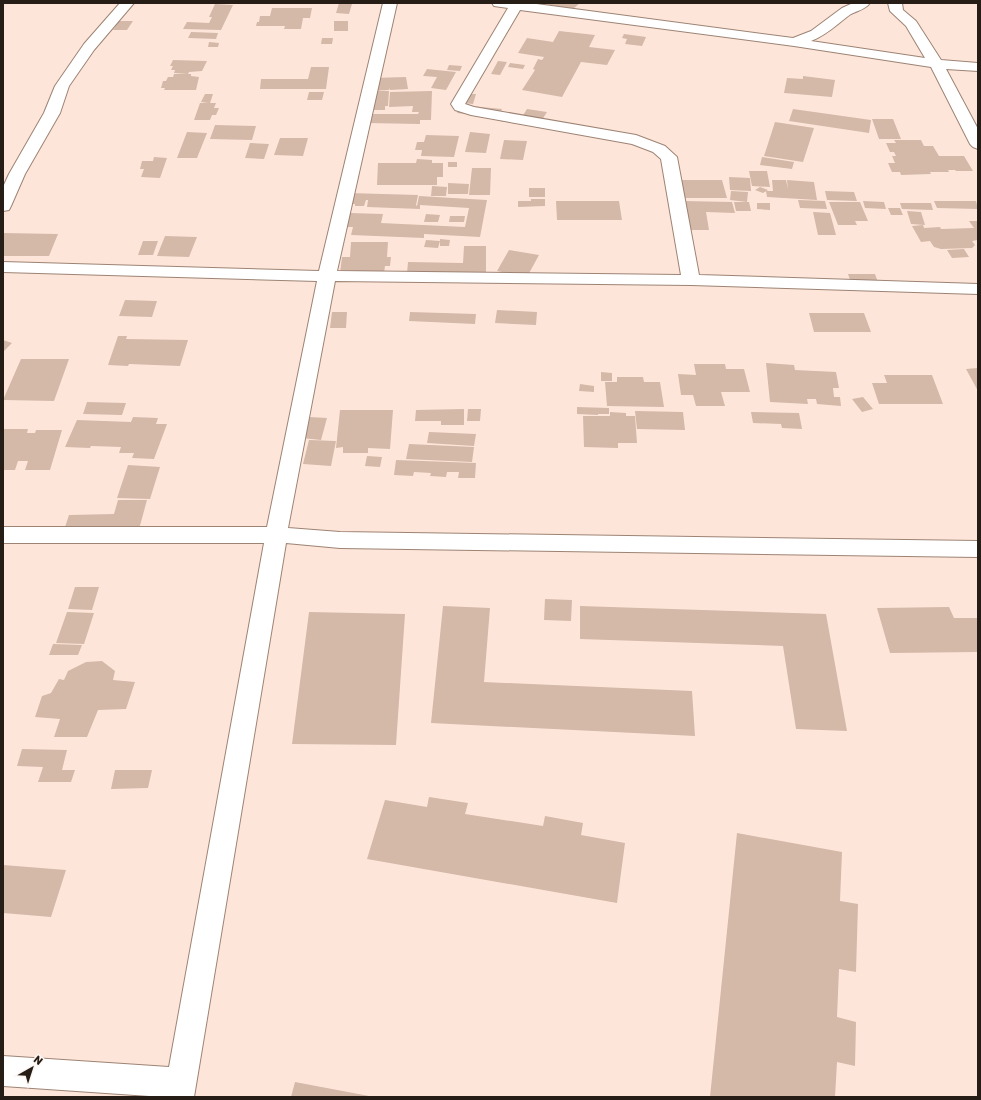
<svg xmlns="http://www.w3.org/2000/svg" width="981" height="1100" viewBox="0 0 981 1100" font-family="Rubik,sans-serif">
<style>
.building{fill:#d4b8a8}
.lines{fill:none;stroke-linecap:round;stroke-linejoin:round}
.street-casing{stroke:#9d8374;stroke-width:2}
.street{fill:#fff;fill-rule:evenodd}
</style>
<rect width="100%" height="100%" fill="#fde6d9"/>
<!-- building -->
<path class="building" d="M339,3L352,4L349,14L336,13Z
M539,3H580L573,9Z
M215,4L233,5L221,30L183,29L187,22L209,23L212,17H209Z
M272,8H312L310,18H303L301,29H284L285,26H256L257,22H259L260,16H270Z
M119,21H133L127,30H113Z
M334,21H348V31H334Z
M559,31L595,35L589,47L615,50L607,65L581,62L562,97L522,90L535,70L533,69L538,59L542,60L544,57L518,53L527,38L553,42Z
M191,32L218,33L216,39L188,38Z
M624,34L646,37L642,46L625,44L627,39L622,38Z
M322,38H333L332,44H321Z
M209,42L219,43L218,47H208Z
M173,60L207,61L202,71L189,72L188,74L174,73L175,70H171L173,66H170Z
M498,61L507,62L500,75L491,74Z
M510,63L525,65L523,69L508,67Z
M449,65L462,66L460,71L447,70Z
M311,67H329L326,89H260L261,79H308Z
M427,69L456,72L446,90L431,88L437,77L423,76Z
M174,74H191V76L199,77L196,90H164L165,88H161L163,81H166L168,77H173Z
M803,76L835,80L832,97L784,93L787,78L803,79Z
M406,77L408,89L390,90L389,88V90L372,91L371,78Z
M366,91H389L388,106H385V110H364Z
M432,91L431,120H420V124L366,123L368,114H418L419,112H412L413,106L389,107L390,92Z
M309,92H324L322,100H307Z
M205,94H213L210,103H216L214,108H219L216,115H212L210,120H194L200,103H208L201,102Z
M467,94H476L473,104L463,103Z
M461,105L502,109L498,118L457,113Z
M527,109L547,112L542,120L582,134L499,121L503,114L522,117Z
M793,109L871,120L869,133L789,121Z
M872,119H893L901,139H879Z
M775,122L814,128L803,162L764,156Z
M215,125L256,126L252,140L210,139Z
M187,132L207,133L197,158H177Z
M470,132L490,134L486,153L465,152Z
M426,135L459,136L454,157L421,156L422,150H415L417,142H424Z
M280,138H308L303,156L274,155Z
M504,140L527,141L523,160L500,159Z
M894,140H921L924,146H933L939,156H964L973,171H956L955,170H948L949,172H930L931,174L901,175L900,172H892L888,163H895L892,156H896L894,152H890L886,143H896Z
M250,143L269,144L264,159L245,158Z
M154,157L167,158L160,178L141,177L144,169H140L142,161H153Z
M762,157L794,162L792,169L760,165Z
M417,159L432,160V163H443V177H437V185H377L378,163H416Z
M448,162H457V167H448Z
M472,168H491L490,195H469Z
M749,171H767L770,187L752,186Z
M729,177L750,178L751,191L730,190Z
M681,180H722L727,198H684Z
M772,180H786L788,189L787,180L814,182L817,200L767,197L766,191H773Z
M448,183L469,184L468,194H448Z
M432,186L447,187L446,196H431Z
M760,187L768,190L763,193L755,190Z
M529,188H545V197H529Z
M731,191L748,192L747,202L730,200Z
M825,191L854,192L857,201L827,200Z
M348,193L418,195L416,205L417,206L419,196L487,200L480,237L424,234V238L351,235L353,227H347L350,213L383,214L381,223L465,227L469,208L420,205V209L367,207L368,200H366L364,206H355V204H350Z
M531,199H545V206L518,207V201H531Z
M798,200L825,201L827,209L800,208Z
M556,201H619L622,220H557Z
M683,201L732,202L735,213L706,212L709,230H687Z
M863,201L884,202L886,209L865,208Z
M934,201H976L978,209L937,208Z
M734,202H749L751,211H736Z
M829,202H860L868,221H855L857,225H838Z
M757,203H770V210L757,209Z
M900,203H931L933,210L902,209Z
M888,208H900L903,215H891Z
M907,211L921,212L925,225L911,224Z
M813,212L830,213L836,235H818Z
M426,214L440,215L438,222H424Z
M450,216H465L464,222H449Z
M969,221H978V240L972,241L975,245L972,248L941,249L934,247L930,241L921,242L912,226L923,225L924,228L940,227L941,229L974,228Z
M3,233L58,234L49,256H3Z
M165,236L197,237L189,257L157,256Z
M440,239L450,240L449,246H440Z
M426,240L440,241L438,248L424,247Z
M143,241H158L153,255H138Z
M351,242H388L387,257H391L390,266H385L384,273H340L342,257H350Z
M464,246H486V274L407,273L408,262L463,263Z
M964,249L969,257L952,258L947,250Z
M509,250L539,255L527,277L497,271Z
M848,274H875L880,288H853Z
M125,300L157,301L152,317L119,316Z
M497,310L537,312L536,325L495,323Z
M332,312H347L346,328H330Z
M410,312L476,314L475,324L409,321Z
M809,313H864L871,332H814Z
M118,336H127L126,339L188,340L180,366L129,364L128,366L108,365Z
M3,340L12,343L3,352Z
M21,359H69L54,401L3,400Z
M766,363L794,365L795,370L836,372L839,388H833L834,397H840L841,406L817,404L816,399H807L808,404L770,402Z
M694,364H725L726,369H744L750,392H721L725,406H696L693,395H681L678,374L696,375Z
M978,368V391L966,369Z
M601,372L612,373V381H601Z
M884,375H932L943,404H879L872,383H887Z
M617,377H643L644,382H660L664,407L607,406L605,382H617Z
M580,384L594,386V392L579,391Z
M863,397L873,409L862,412L852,399Z
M87,402L126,403L122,415L83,414Z
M577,407L609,408V414H598V415L577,414Z
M464,409V425H441V421H415L416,410Z
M468,409H481L480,421H467Z
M340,410H393L390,449L368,448V453H343V447L336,448Z
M635,411L683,412L685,430L637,429Z
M610,412L626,413V416H635L637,443H618V448L584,447L583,416H610Z
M751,412L799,413L802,429L782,428L781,424L753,423Z
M133,417L158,418L156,424H167L154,459L132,458L134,453H119L121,447L91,446L90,448L65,447L77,420L131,422Z
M309,417L327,418L321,440L302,438Z
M3,429H28L27,433H35L36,430H62L50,470H25L28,461H18L15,470H3Z
M429,432L476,434L474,446L427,443Z
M309,440L336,441L331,466L303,464Z
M409,444L474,447L472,462L406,459Z
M367,456L382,457L380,467L365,466Z
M396,460L476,463L475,478H458L459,472H447L446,477L430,476L431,473L414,472L413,476L394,475Z
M128,465L160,467L150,499L117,498Z
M118,500H147L138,533L61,539L69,515L114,514Z
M75,587H99L92,610L68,609Z
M545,599L572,600L571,621L544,620Z
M443,606L490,608L484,682L692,691L695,736L431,723Z
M580,606L826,614L847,731L796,729L783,646L580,639Z
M949,607L954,618H978V652L890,653L877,608Z
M67,612L94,613L84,644L56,643Z
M309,612L405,614L396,745L292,744Z
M53,644L82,645L78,655H49Z
M102,661L115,671L113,680L135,682L126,709L98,710L87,737H54L60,719L35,717L42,696L51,693L59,679L64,680L68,671L86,662Z
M22,749L67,750L62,770H75L71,782H38L43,767L17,766Z
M115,770H152L148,788L111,789Z
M429,797L468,803L465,814L543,826L545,816L583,823L581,835L625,843L617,903L367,859L385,800L427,807Z
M737,833L842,852L840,901L858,904L856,972L839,969L837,1017L856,1022L855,1066L837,1062L835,1097H710Z
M3,865L66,870L51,917L3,913Z
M295,1082L369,1096V1097H291Z"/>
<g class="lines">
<defs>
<path id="street" d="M120,3H134L94,50L69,86L60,113L25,174L11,206L9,210L3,211V187L9,174L44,113L55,86L84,44Z
M383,3H397L337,271L681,275L661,159L653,152L632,144L471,115L455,110L451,104L508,8L494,6L492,3H529L793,38L811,31L842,8L853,3H870C866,9 857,11 851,14C838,23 827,35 811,41L925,58L906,26L890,11L888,3H902L903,10L916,21L941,60L978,63V71L946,69L978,129V149L973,147L970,144L931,67L794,46L520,10L465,104L474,107L636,135L665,146L677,157L699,275L978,284V294L691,285L335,281L288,528L340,532L978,541V557L340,548L286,543L194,1097H164L3,1086V1056L169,1067L264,543H3V527H267L317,281L3,272V262L319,271Z"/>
</defs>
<!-- street casing -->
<use href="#street" class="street-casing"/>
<!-- street -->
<use href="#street" class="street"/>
</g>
<!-- border -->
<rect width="981" height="1100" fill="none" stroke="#271d17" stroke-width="8"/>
<!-- north arrow -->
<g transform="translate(32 1068) rotate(39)" stroke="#fdf7f4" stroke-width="3" paint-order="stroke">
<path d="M0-3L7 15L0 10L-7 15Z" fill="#271d17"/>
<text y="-6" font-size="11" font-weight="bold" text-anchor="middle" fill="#271d17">N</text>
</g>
</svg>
